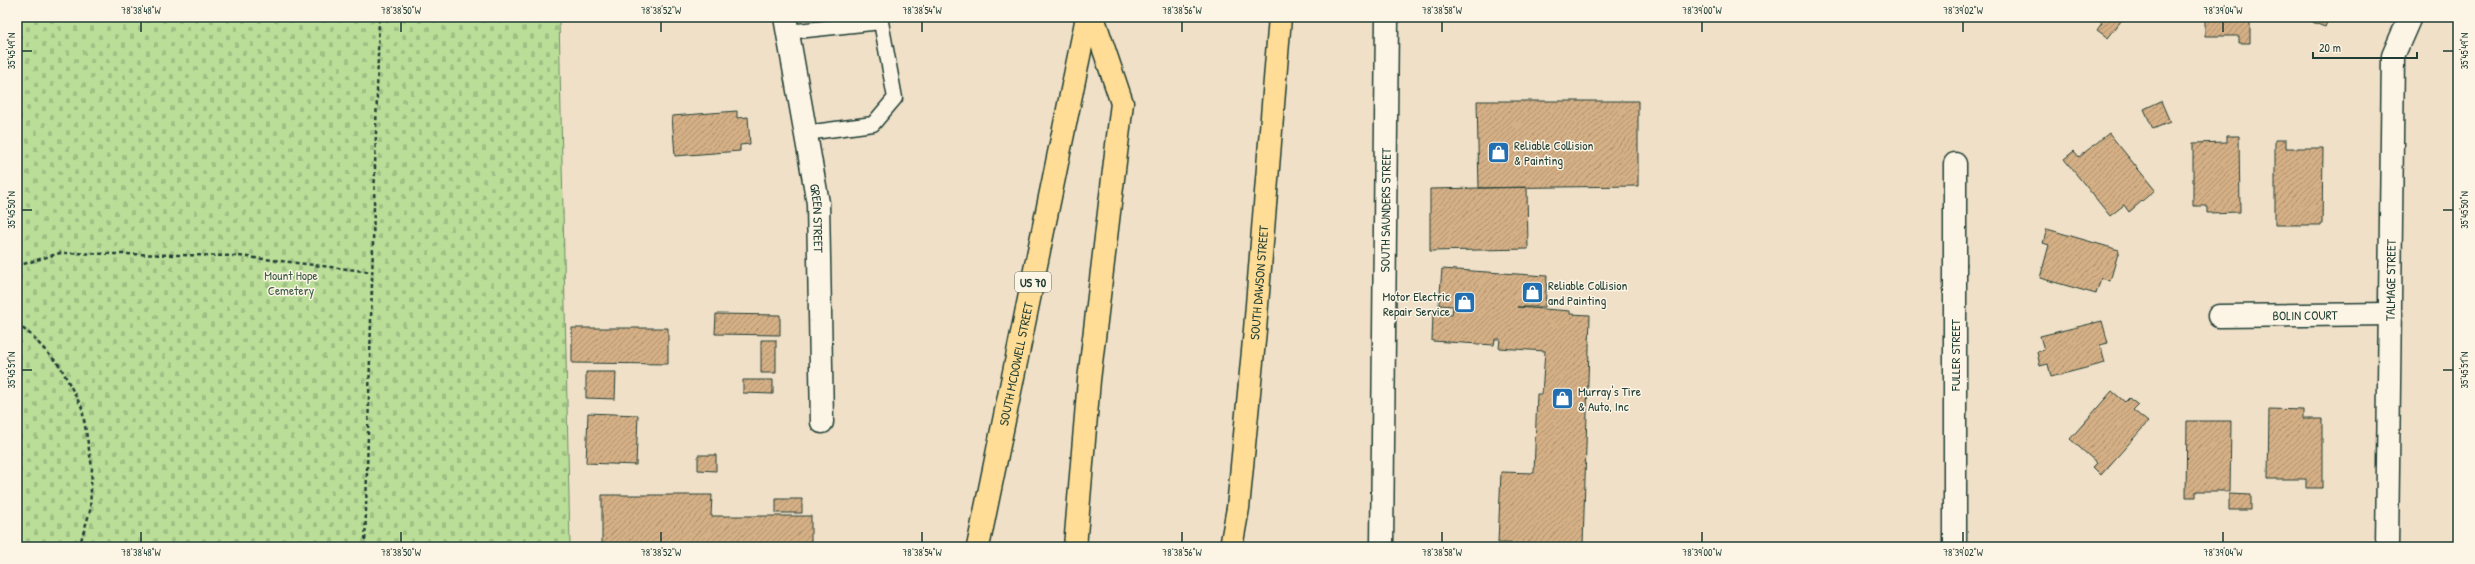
<svg xmlns="http://www.w3.org/2000/svg" width="2475" height="564" viewBox="0 0 2475 564" font-family="'Patrick Hand',sans-serif">
<style>
.cemetery{fill:url(#cemetery-stones);stroke:#6c8e66}
.building{fill:url(#building-hatch);stroke:#1f3d34}
.lines{fill:none;stroke-linecap:round;stroke-linejoin:round}
.service-casing{stroke:#1f3d34;stroke-width:17}
.minor-casing{stroke:#1f3d34;stroke-width:25}
.primary-casing{stroke:#1f3d34;stroke-width:25}
.path{stroke:#1f3d34;stroke-width:2.5;stroke-dasharray:4 3;stroke-linecap:butt}
.service{stroke:#fcf5e5;stroke-width:14}
.minor{stroke:#fcf5e5;stroke-width:22}
.primary{stroke:#ffdd96;stroke-width:22}
.ticks{fill:none;stroke:#1f3d34;stroke-width:1.5}
.labels{text-anchor:middle;dominant-baseline:central;stroke-width:3;stroke-linejoin:round;paint-order:stroke}
.shield{fill:#fcf5e5;stroke:#617469;stroke-width:1}
.shield-label{font-size:12px;font-weight:bold;fill:#1f3d34}
.poi-label{font-size:13px;fill:#1f3d34;stroke:#fcf5e5;text-anchor:start}
.street-label{font-size:13px;fill:#1f3d34;stroke:#fcf5e5}
.park-label{font-size:13px;fill:#3e5d48;stroke:#fcf5e5}
.neatline{fill:none;stroke:#1f3d34;stroke-width:1.5}
.ticks-label{font-size:10px;text-anchor:middle;fill:#1f3d34}
</style>
<defs>
<pattern id="cemetery-stones" width="16" height="16" patternUnits="userSpaceOnUse"><rect width="16" height="16" fill="#bade98"/><path d="M2 7V4a2 2 0 0 1 4 0v3zM10 15v-3a2 2 0 0 1 4 0v3z" fill="#9fbf84"/></pattern>
<pattern id="building-hatch" width="6" height="6" patternUnits="userSpaceOnUse"><rect width="6" height="6" fill="#d5b086"/><path d="M-1 1l2-2M0 6l6-6M5 7l2-2" fill="none" stroke="#ac906e"/></pattern>
</defs>
<rect width="100%" height="100%" fill="#f0e0c8"/>
<filter id="ink" filterUnits="userSpaceOnUse"><feTurbulence type="fractalNoise" baseFrequency=".025" numOctaves="2"/><feDisplacementMap in="SourceGraphic" scale="8" xChannelSelector="R" yChannelSelector="G"/><feConvolveMatrix kernelMatrix="1 2 1 2 8 2 1 2 1" color-interpolation-filters="sRGB"/></filter>
<g filter="url(#ink)">
<!-- cemetery -->
<path class="cemetery" d="M17,17H559L570,547H17Z"/>
<!-- building -->
<path class="building" d="M2094,17H2124L2108,38L2097,30L2102,23Z
M2205,17H2250V43H2239V36H2205Z
M2315,17H2329L2325,27L2312,22Z
M1477,101H1638V186L1479,188Z
M2161,101L2170,122L2153,129L2144,109Z
M737,111V118L748,117L750,144L740,145V151L675,156L672,116Z
M2458,121V169H2457Z
M2109,133L2155,190L2129,212L2124,205L2110,216L2064,159L2074,151L2079,157Z
M2227,136H2239L2240,212L2207,213V206H2193V143L2227,142Z
M2275,140H2286V148H2323L2322,225H2275Z
M1527,187L1528,249L1430,251V189Z
M2456,210H2458V242H2456Z
M2047,229L2119,250L2110,281L2101,278L2096,294L2040,278L2049,245L2043,243Z
M1442,269L1547,276L1545,307H1517L1570,311V314L1590,315L1583,545L1498,543L1501,472L1534,473L1537,394H1542L1545,351L1499,348L1500,339H1495L1494,345L1432,341L1433,314L1452,315L1453,306L1439,305Z
M716,314L780,315V335L715,334Z
M2102,321L2108,343L2100,345L2105,363L2051,377L2048,364L2040,366L2037,352L2044,350L2040,336Z
M572,328H668V364L572,363Z
M761,340H776V373H761Z
M586,372H616L615,399L586,398Z
M743,380H773V394L743,393Z
M2112,391L2125,402L2129,398L2138,405L2133,410L2148,422L2101,475L2093,467L2097,463L2070,439Z
M2269,409L2303,410V419H2322V488H2306V479H2268Z
M588,413L638,415L636,465L586,463Z
M2187,421H2231L2230,491H2196V497H2186Z
M698,455H716V471L698,470Z
M2229,494L2251,495V510H2229Z
M602,495H712L711,516H811V547H602Z
M776,499H802V513H776Z"/>
<g class="lines">
<defs>
<path id="service" d="M788,32L881,22L895,98L873,124L806,133"/>
<g id="minor">
<path id="s1" d="M785,17L818,203L822,422"/>
<path d="M1955,164V547"/>
<path id="s2" d="M2219,316L2391,314"/>
<path id="s3" d="M1382,547L1387,17"/>
<path id="s4" d="M2387,547L2393,56L2410,17"/>
</g>
<g id="primary">
<path id="s5" d="M978,547L1087,17"/>
<path d="M1075,547L1089,380L1122,103L1093,17"/>
<path id="s6" d="M1231,547L1238,508L1255,330L1280,17"/>
</g>
</defs>
<!-- service casing -->
<use href="#service" class="service-casing"/>
<!-- minor casing -->
<use href="#minor" class="minor-casing"/>
<!-- primary casing -->
<use href="#primary" class="primary-casing"/>
<!-- path -->
<path class="path" d="M17,266L60,253L239,256L372,272
M17,324L30,334L60,366L82,408L92,467L90,511L79,547
M365,547L379,17"/>
<!-- service -->
<use href="#service" class="service"/>
<!-- minor -->
<use href="#minor" class="minor"/>
<!-- primary -->
<use href="#primary" class="primary"/>
</g>
</g>
<!-- ticks -->
<path class="ticks" d="M141,22V32M401,22V32M661,22V32M922,22V32M1182,22V32M1442,22V32M1702,22V32M1963,22V32M2223,22V32M22,51H32M2443,51H2453M22,210H32M2443,210H2453M22,370H32M2443,370H2453M141,532V542M401,532V542M661,532V542M922,532V542M1182,532V542M1442,532V542M1702,532V542M1963,532V542M2223,532V542"/>
<!-- icons -->
<defs>
<symbol id="shop-square" viewBox="-11 -11 22 22"><rect x="-9" y="-9" width="18" height="18" rx="4" fill="#1f6fb2" stroke="#fcf5e5"/><path d="M-5-2.5h2.3a2.7 3.5 0 0 1 5.4 0H5L5.5 6h-11ZM-1.5-2.5h3a1.5 2.3 0 0 0-3 0Z" fill="#fff"/></symbol>
</defs>
<g fill-rule="evenodd">
<use href="#shop-square" x="1486" y="140" width="25" height="25"/>
<use href="#shop-square" x="1520" y="280" width="25" height="25"/>
<use href="#shop-square" x="1452" y="290" width="25" height="25"/>
<use href="#shop-square" x="1550" y="386" width="25" height="25"/>
</g>
<g class="labels">
<!-- shield labels -->
<rect class="shield" x="1015" y="272" width="36" height="20" rx="3"/>
<g class="shield-label">
<text x="1033" y="282">US 70</text>
</g>
<!-- poi labels -->
<g class="poi-label">
<text x="1514" y="145">Reliable Collision<tspan x="1514" dy="15">&amp; Painting</tspan></text>
<text x="1548" y="285">Reliable Collision<tspan x="1548" dy="15">and Painting</tspan></text>
<text x="1450" y="296" text-anchor="end">Motor Electric<tspan x="1450" dy="15">Repair Service</tspan></text>
<text x="1578" y="391">Murray's Tire<tspan x="1578" dy="15">&amp; Auto, Inc</tspan></text>
</g>
<!-- street labels -->
<g class="street-label">
<text stroke="none"><textPath href="#s3" startOffset="337">SOUTH SAUNDERS STREET</textPath></text>
<text stroke="none"><textPath href="#s1" startOffset="204">GREEN STREET</textPath></text>
<text stroke="none"><textPath href="#s4" startOffset="267">TALMAGE STREET</textPath></text>
<text stroke="none"><textPath href="#s6" startOffset="266">SOUTH DAWSON STREET</textPath></text>
<text stroke="none"><textPath href="#s2" startOffset="86">BOLIN COURT</textPath></text>
<text transform="translate(1955 355) rotate(-90)">FULLER STREET</text>
<text stroke="none"><textPath href="#s5" startOffset="187">SOUTH MCDOWELL STREET</textPath></text>
</g>
<!-- park labels -->
<g class="park-label">
<text x="291" y="275">Mount Hope<tspan x="291" dy="15">Cemetery</tspan></text>
</g>
</g>
<!-- margin -->
<rect width="2475" height="564" fill="none" stroke="#fcf5e5" stroke-width="44"/>
<!-- scale -->
<path d="M2313 52v6h104v-6" fill="none" stroke="#1f3d34" stroke-width="2"/>
<text x="2319" y="52" font-size="12" fill="#1f3d34" stroke="#fcf5e5" stroke-width="3" paint-order="stroke">20 m</text>
<rect x="22" y="22" width="2431" height="520" class="neatline"/>
<g class="ticks-label">
<text x="141" y="14">78°38'48"W</text>
<text x="401" y="14">78°38'50"W</text>
<text x="661" y="14">78°38'52"W</text>
<text x="922" y="14">78°38'54"W</text>
<text x="1182" y="14">78°38'56"W</text>
<text x="1442" y="14">78°38'58"W</text>
<text x="1702" y="14">78°39'00"W</text>
<text x="1963" y="14">78°39'02"W</text>
<text x="2223" y="14">78°39'04"W</text>
<text transform="translate(2464 51) rotate(-90)" y="4">35°45'49"N</text>
<text transform="translate(11 51) rotate(-90)" y="4">35°45'49"N</text>
<text transform="translate(2464 210) rotate(-90)" y="4">35°45'50"N</text>
<text transform="translate(11 210) rotate(-90)" y="4">35°45'50"N</text>
<text transform="translate(2464 370) rotate(-90)" y="4">35°45'51"N</text>
<text transform="translate(11 370) rotate(-90)" y="4">35°45'51"N</text>
<text x="141" y="556">78°38'48"W</text>
<text x="401" y="556">78°38'50"W</text>
<text x="661" y="556">78°38'52"W</text>
<text x="922" y="556">78°38'54"W</text>
<text x="1182" y="556">78°38'56"W</text>
<text x="1442" y="556">78°38'58"W</text>
<text x="1702" y="556">78°39'00"W</text>
<text x="1963" y="556">78°39'02"W</text>
<text x="2223" y="556">78°39'04"W</text>
</g>
</svg>
